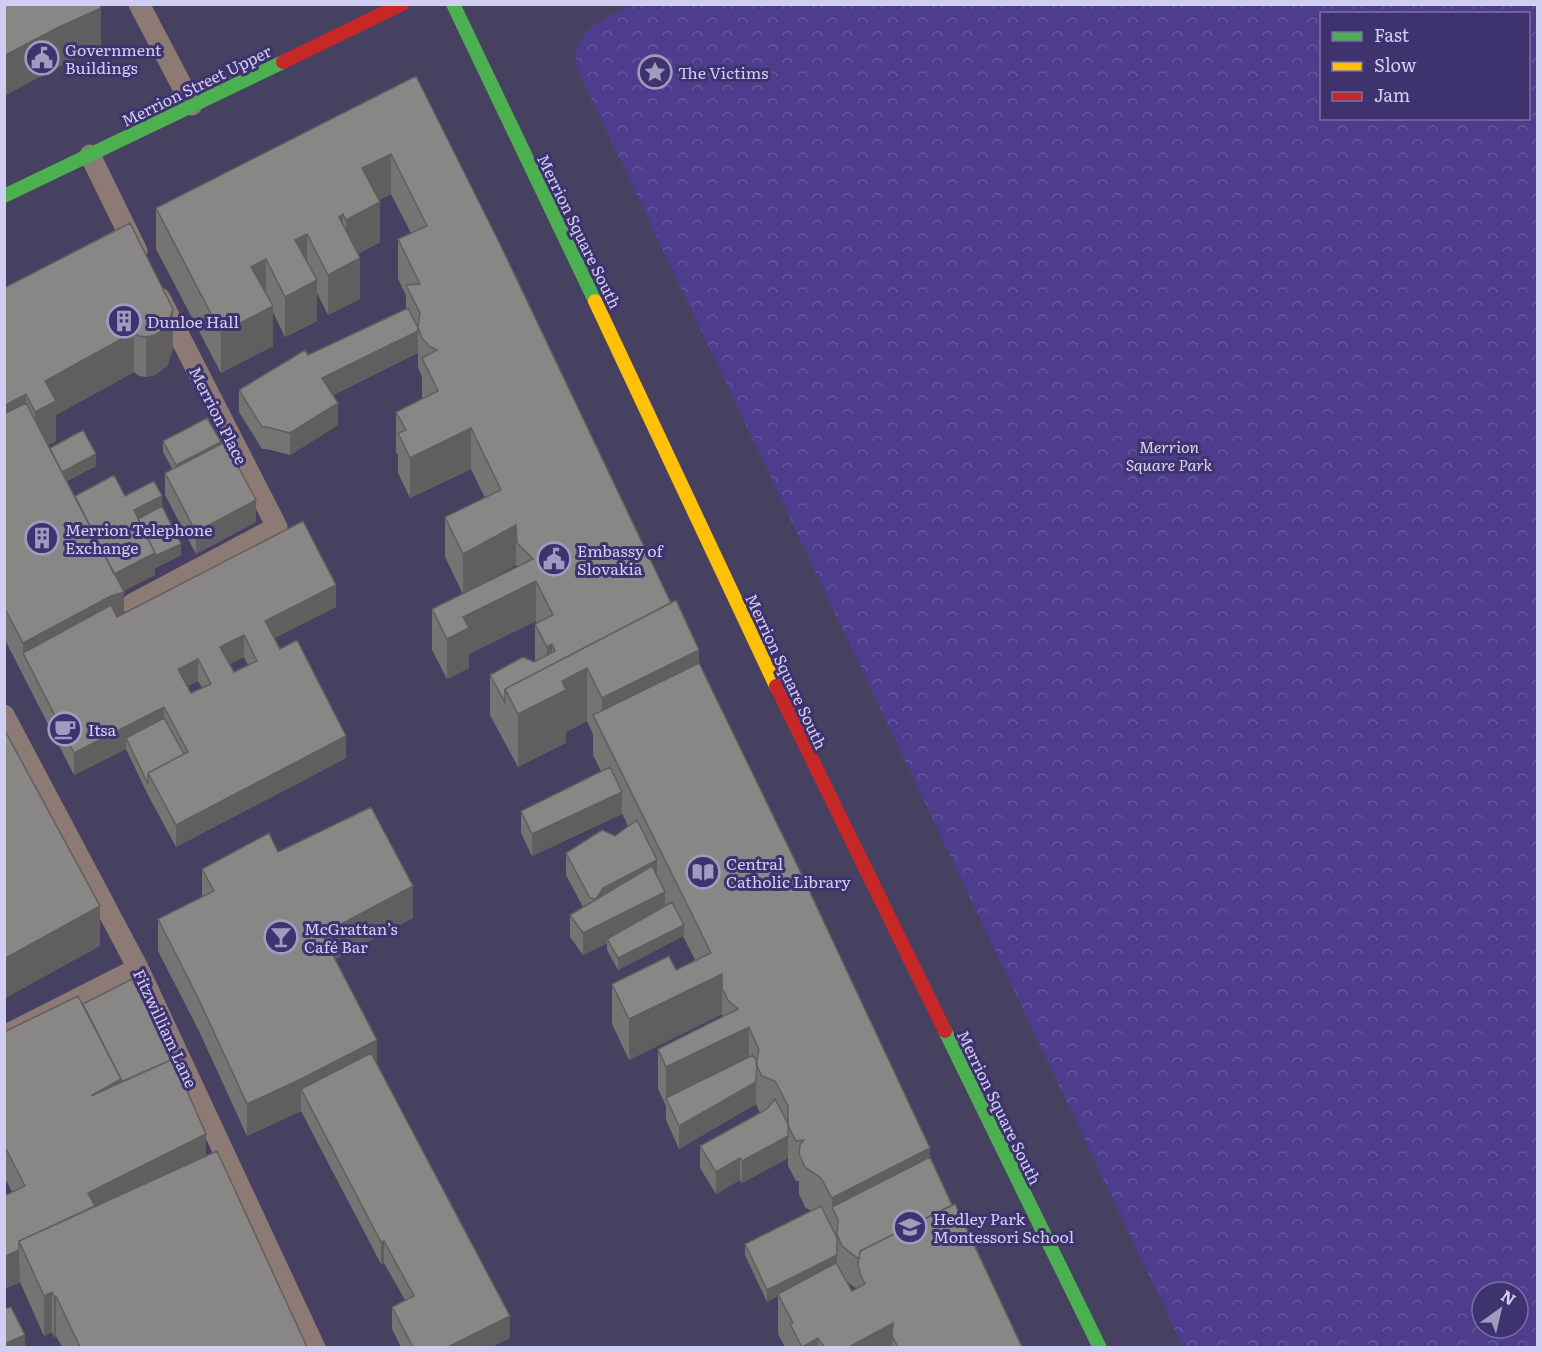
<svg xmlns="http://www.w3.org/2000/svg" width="1542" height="1352" viewBox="0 0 1542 1352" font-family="Literata,serif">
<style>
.park{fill:url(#park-crowns);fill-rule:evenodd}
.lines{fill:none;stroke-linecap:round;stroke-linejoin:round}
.lane{stroke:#8d7a75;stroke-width:21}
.fast{stroke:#4caf50;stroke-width:14}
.slow{stroke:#ffc107;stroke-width:14}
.jam{stroke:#c62828;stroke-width:14}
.wall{fill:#767373;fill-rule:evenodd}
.shaded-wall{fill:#605e5e}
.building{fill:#898686;stroke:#605e5e;stroke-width:1.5;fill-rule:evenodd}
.labels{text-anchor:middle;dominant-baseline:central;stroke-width:6;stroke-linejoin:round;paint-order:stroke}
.poi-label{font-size:16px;fill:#d1cef3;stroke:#3e336f;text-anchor:start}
.street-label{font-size:16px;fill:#d1cef3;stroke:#3e336f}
.park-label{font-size:16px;font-style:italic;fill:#d7d5ee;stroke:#3e336f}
</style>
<defs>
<pattern id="park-crowns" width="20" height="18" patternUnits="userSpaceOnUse" patternTransform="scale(1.5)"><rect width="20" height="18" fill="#4e3c8c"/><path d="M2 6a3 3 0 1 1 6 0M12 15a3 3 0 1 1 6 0" fill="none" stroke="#66579d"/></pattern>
</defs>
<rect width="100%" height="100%" fill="#464061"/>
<!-- park -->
<path class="park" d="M635,4L1537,5V1347H1183L578,71C577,64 575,57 576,51C583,25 612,15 635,4ZM1322,14H1528V118H1322ZM1482,1292H1518V1328H1482Z"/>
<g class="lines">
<!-- lane -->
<path class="lane" d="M139,4L192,105
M90,155L137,251
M132,604L277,527L160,298
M4,715L138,968L315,1348
M4,1036L138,968"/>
<!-- fast -->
<path class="fast" d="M453,4L595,301
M4,196L283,62
M945,1031L1100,1348"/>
<!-- slow -->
<path class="slow" d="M595,301L776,686"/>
<!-- jam -->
<path class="jam" d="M283,62L402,4
M776,686L945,1031"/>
</g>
<!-- wall -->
<path class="wall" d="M416,76L699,663L952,1205L1022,1347H785L778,1334V1296L767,1302L745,1255V1244L811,1211L805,1207L799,1194V1181H796L788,1166V1158L742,1183L740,1180L716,1194L700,1168V1146L760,1113L756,1104L679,1149L666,1120V1106L658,1089V1049L722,1017V1014L629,1060L612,1024V984L676,970L695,960L683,936L618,970L607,950V943L583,955L570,937V915L583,907L566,875V853L615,836L628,826L622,813V814L532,856L521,833V811L601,771L593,755V734L587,721L566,732V743L518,767L490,715V675L535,661V624L537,623L536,621L469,654V668L447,679L432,650V609L463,594L445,557V517L485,498L471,469L410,498L398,473V455L396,452V412L422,399V377L418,367V353L333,395L338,425L290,455L267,449H262L239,412V390L308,355L406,309V295L398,279V239L411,233L391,194L379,200L380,242L358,254L360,299L328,315L317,293V321L285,337L273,312V346L221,373L156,249V208ZM516,565L517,567L473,589ZM846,1281L857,1289L852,1291Z
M130,223L173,349L167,366L155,375L146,377L139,376L134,372L56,415V441L48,445L50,448L96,466L67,481L75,496H125L162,506L181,555L155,568V575L123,591L124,614L336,607L274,638L280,649L346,758L176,847L148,795L126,749L74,775L4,638V288ZM244,657L248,665L234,672L230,664ZM198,681L202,688L191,693L187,686Z
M163,441L221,444L256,522L196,554L165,495V473L173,470L163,452Z
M278,852L413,918L335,959L377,1064L510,1338L491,1347H401L392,1329V1307L405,1300L384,1263L381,1264L301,1111L247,1136L199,1031L158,951V919L202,897V869Z
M83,1004L206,1156L307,1347H62L56,1336L54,1337L52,1332L44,1336L20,1282L4,1289V1196L12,1192L4,1176V1032Z"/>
<!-- shaded-wall -->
<path class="shaded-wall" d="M101,8V48L59,67L4,96V56L59,27Z
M391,154V194L362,208V168Z
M380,202V242L346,260V220Z
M343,214V255L339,217Z
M307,234V274L295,240Z
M360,258V299L328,315V275Z
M266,259V299L251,267Z
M317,280V321L285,337V297Z
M273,306V346L221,373V333Z
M173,309V349L167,366L155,375L146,377V337Z
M418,331V353L322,400V378Z
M134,332V372L56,415V441L35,452V412L45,381Z
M26,394V434L4,446V406Z
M338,403V425L290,455V433Z
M471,428V469L410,498V458Z
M221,442V453L176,476V465Z
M96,454V466L53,488V477Z
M162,496V518L138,530L134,510Z
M256,500V522L196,554V532Z
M516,525V565L463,594V554Z
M181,544V555L155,568V575L118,594L124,592V624L23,653V643L111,576L155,553Z
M536,581V621L469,654V668L447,679V639L463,617Z
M336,585V607L265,643V621Z
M244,635V657L220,669V647Z
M552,644V678L587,668V721L566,732V743L518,767V714L547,680V647Z
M699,650V703L602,732V698Z
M198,659V681L178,691V669Z
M164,707V729L126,738V749L74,775V753Z
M346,736V758L176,847V825Z
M622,792V814L532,856V834Z
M657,860V882L596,921V899L603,888Z
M413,886V918L322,966V934Z
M665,892V914L607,939V943L583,955V933Z
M100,906V946L4,999V959Z
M684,925V936L618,970V958Z
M722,974V1014L629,1060V1019Z
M749,1027V1067L666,1099V1067Z
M377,1040V1071L301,1089V1111L247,1136V1104Z
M121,1079V1089L91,1096Z
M756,1082V1104L679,1149V1126Z
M206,1134V1165L23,1248L88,1193Z
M788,1136V1158L742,1183V1161Z
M930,1148V1188L838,1220L832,1207V1198Z
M740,1158V1180L716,1194V1172Z
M384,1241V1263L381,1264V1242Z
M19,1250L20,1282L4,1289V1257Z
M837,1255V1266L778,1294V1296L767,1302V1290Z
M52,1292V1332L44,1336V1296Z
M56,1296V1336L54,1337V1297Z
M510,1316V1338L491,1347H448Z
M893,1323L892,1347H849Z
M25,1335V1347H4V1344Z
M818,1338V1347H802Z"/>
<!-- building -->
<path class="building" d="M4,4H99L101,8L59,27L4,56Z
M416,76L500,244L671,603L505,689V702L490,675L523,657L534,662L555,651L552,644L547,647L535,624L553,615L536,581L463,617L469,628L447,639L432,609L533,559L517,543L516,525L463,554L445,517L501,490L471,428L410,458L398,433L406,430L396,412L438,391L422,358L437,350L429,346L422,338L418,327L420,313L406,285L420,284L398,239L427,226L391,154L362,168L380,202L346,220L343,214L339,217L360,258L328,275L307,234L295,240L317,280L285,297L266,259L251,267L273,306L221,333L156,208Z
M130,223L173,309L167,326L155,335L146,337L139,336L134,332L45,381L56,401L35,412L26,394L4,406V288Z
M408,308L418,328V331L322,378L338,403L290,433L267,427H262L239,390L305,350L308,355Z
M26,403L124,592L111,596L23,643L4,607V414Z
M207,418L221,442L176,465L163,441Z
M83,430L96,454L62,472L50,448Z
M225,442L256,500L196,532L165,473Z
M114,475L125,496L154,481L162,496L134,510L155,553L114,574L75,496Z
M162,506L181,544L155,556V553L138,519Z
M303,521L336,585L265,621L280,649L297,640L346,736L176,825L148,773L188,752L164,707L74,753L23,653L111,605L117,617ZM244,635L257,661L234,672L220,647ZM198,659L211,684L191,693L178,669Z
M676,600L699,650L602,698L587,668L562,681L566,690L518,714L505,689Z
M699,663L801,873L930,1148L832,1198L821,1178L805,1167L799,1154L800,1145L804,1140L796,1141L788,1125V1106L775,1081L762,1076L756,1064L759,1050L749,1027L666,1067L658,1049L738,1009L728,1000L722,988V974L629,1019L612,984L669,956L676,970L711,953L593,715Z
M164,718L184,754L148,773V784L126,738Z
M4,729L100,906L4,959Z
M610,767L622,792L532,834L521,811Z
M371,807L413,886L322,934L377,1040L301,1079L247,1104L199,1000L158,919L214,891L202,869L269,833L278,852Z
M637,820L657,860L603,888L596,899L590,898L566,853L602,830L615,836Z
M652,866L665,892L583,933L570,915Z
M672,902L684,925L618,958L607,939Z
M132,979L173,1059L121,1082V1079L83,1004Z
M78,996L121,1079L91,1096L173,1059L206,1134L88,1193L95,1206L19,1241V1250L4,1257V1196L25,1186L4,1145V1032Z
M371,1053L510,1316L448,1347H413L392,1307L414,1296L384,1241L381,1242L301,1089Z
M753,1055L757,1062L756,1082L679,1126L666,1098Z
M775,1099L788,1124V1136L742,1161L740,1158L716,1172L700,1146L767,1109Z
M217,1151L307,1347H80L56,1296L54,1297L52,1292L44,1296L19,1241Z
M930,1157L952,1205L860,1251L859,1259L842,1246L837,1234L838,1220L832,1207Z
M955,1204L1022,1347H898L892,1336L893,1323L849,1347H824L818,1338L802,1347L790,1324L793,1323L778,1294L836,1263L852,1291L865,1284L861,1276L858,1265L860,1251Z
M821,1206L837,1238V1255L767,1290L745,1244Z
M11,1307L25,1335L4,1344V1309Z"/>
<!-- icons -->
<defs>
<symbol id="civic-ring" viewBox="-11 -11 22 22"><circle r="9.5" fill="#3e336f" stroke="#a09cc0" stroke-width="1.5"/><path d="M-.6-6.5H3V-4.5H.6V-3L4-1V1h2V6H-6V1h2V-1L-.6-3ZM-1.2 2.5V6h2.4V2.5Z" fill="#a09cc0"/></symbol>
<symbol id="sight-ring" viewBox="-11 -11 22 22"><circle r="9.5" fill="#3e336f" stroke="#a09cc0" stroke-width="1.5"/><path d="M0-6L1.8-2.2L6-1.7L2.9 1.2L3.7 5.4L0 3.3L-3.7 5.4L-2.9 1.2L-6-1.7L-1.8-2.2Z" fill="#a09cc0"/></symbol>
<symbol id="building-ring" viewBox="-11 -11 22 22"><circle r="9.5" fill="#3e336f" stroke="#a09cc0" stroke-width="1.5"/><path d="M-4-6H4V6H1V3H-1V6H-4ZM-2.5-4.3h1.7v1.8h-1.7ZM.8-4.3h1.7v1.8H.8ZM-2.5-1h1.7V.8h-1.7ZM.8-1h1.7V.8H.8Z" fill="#a09cc0"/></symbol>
<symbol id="cafe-ring" viewBox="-11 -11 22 22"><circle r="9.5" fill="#3e336f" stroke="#a09cc0" stroke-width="1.5"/><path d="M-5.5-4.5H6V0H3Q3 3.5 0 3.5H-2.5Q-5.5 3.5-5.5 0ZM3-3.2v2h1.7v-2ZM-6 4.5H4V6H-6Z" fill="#a09cc0"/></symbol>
<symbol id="library-ring" viewBox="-11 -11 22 22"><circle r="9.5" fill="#3e336f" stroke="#a09cc0" stroke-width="1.5"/><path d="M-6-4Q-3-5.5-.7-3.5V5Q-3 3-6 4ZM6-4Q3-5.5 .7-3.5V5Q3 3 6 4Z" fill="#a09cc0"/></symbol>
<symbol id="bar-ring" viewBox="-11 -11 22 22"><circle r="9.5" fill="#3e336f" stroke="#a09cc0" stroke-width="1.5"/><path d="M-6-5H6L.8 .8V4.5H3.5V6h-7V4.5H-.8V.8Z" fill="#a09cc0"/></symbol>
<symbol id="school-ring" viewBox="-11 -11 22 22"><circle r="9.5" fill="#3e336f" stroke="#a09cc0" stroke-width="1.5"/><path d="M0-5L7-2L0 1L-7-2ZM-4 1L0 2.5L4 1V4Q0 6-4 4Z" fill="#a09cc0"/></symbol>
</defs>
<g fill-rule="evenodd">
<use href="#civic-ring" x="23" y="39" width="38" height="38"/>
<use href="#sight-ring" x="636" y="53" width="38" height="38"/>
<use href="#building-ring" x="105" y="302" width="38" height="38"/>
<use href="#building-ring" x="23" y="519" width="38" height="38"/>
<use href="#civic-ring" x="535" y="540" width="38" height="38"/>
<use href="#cafe-ring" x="46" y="710" width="38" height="38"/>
<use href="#library-ring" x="684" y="853" width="38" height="38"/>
<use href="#bar-ring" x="262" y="918" width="38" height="38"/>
<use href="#school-ring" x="891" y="1208" width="38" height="38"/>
</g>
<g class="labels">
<!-- poi labels -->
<g class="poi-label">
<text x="65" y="49">Government<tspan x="65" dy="18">Buildings</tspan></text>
<text x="678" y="72">The Victims</text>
<text x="147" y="321">Dunloe Hall</text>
<text x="65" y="529">Merrion Telephone<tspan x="65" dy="18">Exchange</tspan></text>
<text x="577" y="550">Embassy of<tspan x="577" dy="18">Slovakia</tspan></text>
<text x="88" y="729">Itsa</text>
<text x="726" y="863">Central<tspan x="726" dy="18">Catholic Library</tspan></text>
<text x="304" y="928">McGrattan’s<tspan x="304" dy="18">Café Bar</tspan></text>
<text x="933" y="1218">Hedley Park<tspan x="933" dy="18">Montessori School</tspan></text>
</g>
<!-- street labels -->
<g class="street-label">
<text transform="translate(196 85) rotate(-26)">Merrion Street Upper</text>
<text transform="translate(580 231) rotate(64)">Merrion Square South</text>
<text transform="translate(219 415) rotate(63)">Merrion Place</text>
<text transform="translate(787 671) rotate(65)">Merrion Square South</text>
<text transform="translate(166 1028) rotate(65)">Fitzwilliam Lane</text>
<text transform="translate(1000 1107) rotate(64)">Merrion Square South</text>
</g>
<!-- park labels -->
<g class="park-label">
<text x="1169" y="446">Merrion<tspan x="1169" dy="18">Square Park</tspan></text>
</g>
</g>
<!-- border -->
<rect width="1542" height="1352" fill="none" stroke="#d1cef3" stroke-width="12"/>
<!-- legend -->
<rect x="1320" y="12" width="210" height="108" fill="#3e336f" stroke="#7971a4" stroke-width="1.5"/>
<rect x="1332" y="32" width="30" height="9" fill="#4caf50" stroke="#7971a4" stroke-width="1.5"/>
<text x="1374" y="42" font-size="18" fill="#d1cef3">Fast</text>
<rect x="1332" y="62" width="30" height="9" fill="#ffc107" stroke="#7971a4" stroke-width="1.5"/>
<text x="1374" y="72" font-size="18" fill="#d1cef3">Slow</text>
<rect x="1332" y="92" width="30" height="9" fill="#c62828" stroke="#7971a4" stroke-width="1.5"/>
<text x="1374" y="102" font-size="18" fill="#d1cef3">Jam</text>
<!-- north arrow -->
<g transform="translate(1500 1310) rotate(34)"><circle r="28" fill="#3e336f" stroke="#7971a4" stroke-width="1.5"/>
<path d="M0-4.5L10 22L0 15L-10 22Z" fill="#a09cc0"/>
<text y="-9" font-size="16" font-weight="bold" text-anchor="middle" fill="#d1cef3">N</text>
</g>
</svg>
